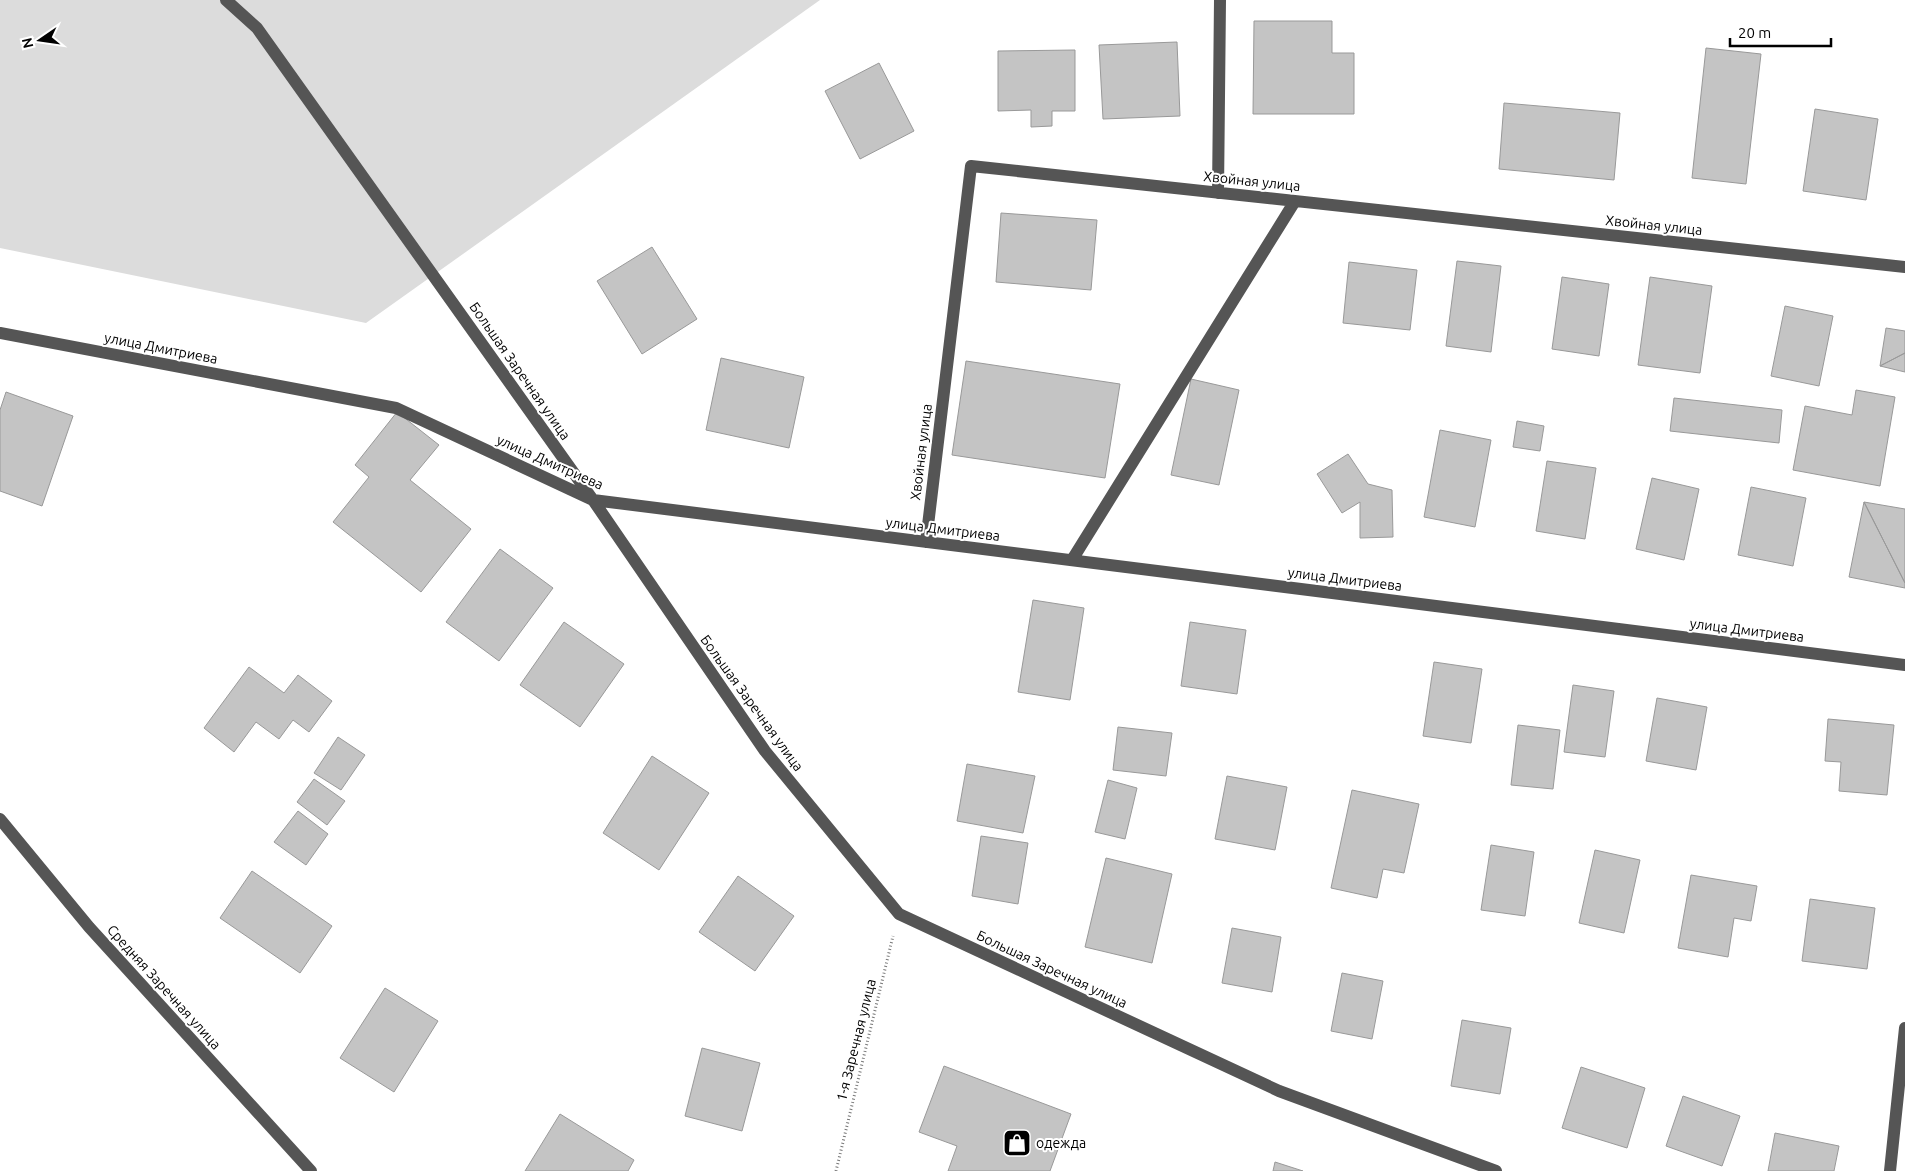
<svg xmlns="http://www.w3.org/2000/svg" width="1905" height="1171" viewBox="0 0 1905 1171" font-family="Ubuntu,sans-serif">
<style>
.green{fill:#dcdcdc}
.building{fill:#c4c4c4;stroke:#999}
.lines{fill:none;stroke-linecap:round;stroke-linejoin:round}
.path{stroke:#777;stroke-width:3;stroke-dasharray:1 2.5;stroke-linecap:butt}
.minor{stroke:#555;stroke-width:12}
.labels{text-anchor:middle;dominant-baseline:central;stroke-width:4;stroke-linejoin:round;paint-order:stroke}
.street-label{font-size:14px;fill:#000;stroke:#fff}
.poi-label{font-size:14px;fill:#000;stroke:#fff;text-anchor:start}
</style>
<rect width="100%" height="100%" fill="#fff"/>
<!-- green -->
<path class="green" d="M0,0H820L366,323L0,248Z"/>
<!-- building -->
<path class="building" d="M1254,21H1332V53H1354V114H1253Z
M1177,42L1180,116L1103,119L1099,45Z
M1706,48L1761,54L1746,184L1692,178Z
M1075,50V111H1052V126L1031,127V110L998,111V51Z
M879,63L914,131L860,159L825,91Z
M1504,103L1620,113L1614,180L1499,169Z
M1815,109L1878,119L1866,200L1803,191Z
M1001,213L1097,220L1091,290L996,282Z
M652,247L697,319L642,354L597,281Z
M1457,261L1501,266L1491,352L1446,346Z
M1349,262L1417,270L1410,330L1343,323Z
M1562,277L1609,284L1599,356L1552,349Z
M1650,277L1712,286L1700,373L1638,365Z
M1785,306L1833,316L1819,386L1771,376Z
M1886,328L1905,331V353L1880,366Z
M1905,353V372L1880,366Z
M721,358L804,377L789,448L706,430Z
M966,361L1120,384L1105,478L952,455Z
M1191,379L1239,390L1219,485L1171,475Z
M1856,390L1895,397L1880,486L1793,470L1805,406L1852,415Z
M6,392L73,416L42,506L0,491V410Z
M1674,398L1782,410L1779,443L1670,431Z
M397,412L439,445L410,480L471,529L421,592L333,522L369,477L355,465Z
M1517,421L1544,426L1540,451L1513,447Z
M1440,430L1491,440L1475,527L1424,517Z
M1348,454L1368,484L1392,490L1393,537L1360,538V502L1342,513L1317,474Z
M1547,461L1596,468L1585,539L1536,531Z
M1652,478L1699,489L1684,560L1636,549Z
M1751,487L1806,498L1793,566L1738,555Z
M1864,502L1905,509V583Z
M1864,502L1905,583V588L1849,577Z
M500,549L553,588L499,661L446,622Z
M1033,600L1084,608L1070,700L1018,692Z
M564,622L624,664L580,727L520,685Z
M1190,622L1246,630L1237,694L1181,686Z
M1434,662L1482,669L1471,743L1423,736Z
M249,667L284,693L298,675L332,701L309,732L293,720L279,739L256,722L234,752L204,728Z
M1573,685L1614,691L1605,757L1564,752Z
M1657,698L1707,707L1696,770L1646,761Z
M1828,719L1894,725L1887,795L1839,791L1841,762L1825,761Z
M1518,725L1560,730L1553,789L1511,785Z
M1118,727L1172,733L1166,776L1113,770Z
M338,737L365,755L341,790L314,773Z
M652,756L709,793L659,870L603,833Z
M967,764L1035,776L1023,833L957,821Z
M1227,776L1287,787L1275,850L1215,839Z
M314,779L345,801L327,825L297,802Z
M1108,780L1137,788L1125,839L1095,832Z
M1352,790L1419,804L1404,873L1383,869L1377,898L1331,888Z
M298,811L328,834L306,865L274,842Z
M981,836L1028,843L1018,904L972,896Z
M1491,845L1534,852L1525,916L1481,910Z
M1595,850L1640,860L1624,933L1579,923Z
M1106,858L1172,874L1152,963L1085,947Z
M252,871L332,926L300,973L220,918Z
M1691,875L1757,886L1751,921L1734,918L1728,957L1678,948Z
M738,876L794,916L755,971L699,932Z
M1810,899L1875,908L1867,969L1802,961Z
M1232,928L1281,937L1272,992L1222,983Z
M1342,973L1383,981L1372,1039L1331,1031Z
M385,988L438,1021L394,1092L340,1058Z
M1462,1020L1511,1028L1500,1094L1451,1086Z
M702,1048L760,1063L742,1131L685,1116Z
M944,1066L1071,1114L1050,1171H948L957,1146L919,1132Z
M1581,1067L1645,1088L1627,1148L1562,1128Z
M1683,1096L1740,1116L1722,1166L1666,1146Z
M560,1114L634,1160L628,1171H525Z
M1775,1133L1839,1146L1834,1171H1768Z
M1275,1162L1303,1171H1273Z"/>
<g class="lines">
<!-- path -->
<path class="path" d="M836,1171L893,936"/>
<!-- minor -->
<path class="minor" d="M226,0L257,28L593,500L765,751L899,914L1279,1091L1496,1171
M1218,193L1220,0
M0,333L396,408L593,500L1905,665
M926,542L971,166L1905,267
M1072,560L1295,201
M0,819L89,927L311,1171
M1890,1171L1905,1028"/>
</g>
<!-- icons -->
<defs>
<symbol id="shop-square" viewBox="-11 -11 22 22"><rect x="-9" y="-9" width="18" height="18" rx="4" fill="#000" stroke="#fff"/><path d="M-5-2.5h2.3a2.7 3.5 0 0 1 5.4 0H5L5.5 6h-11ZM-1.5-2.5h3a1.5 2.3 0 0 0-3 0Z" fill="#fff"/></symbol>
</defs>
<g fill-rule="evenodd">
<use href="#shop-square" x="1001" y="1127" width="32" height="32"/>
</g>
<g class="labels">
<!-- street labels -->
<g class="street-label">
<text transform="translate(1252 181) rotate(6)">Хвойная улица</text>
<text transform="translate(1654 225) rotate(6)">Хвойная улица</text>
<text transform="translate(161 348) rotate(11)">улица Дмитриева</text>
<text transform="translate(520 371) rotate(55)">Большая Заречная улица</text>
<text transform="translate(921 452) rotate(-83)">Хвойная улица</text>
<text transform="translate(550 462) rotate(24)">улица Дмитриева</text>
<text transform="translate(943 529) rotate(7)">улица Дмитриева</text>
<text transform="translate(1345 579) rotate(7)">улица Дмитриева</text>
<text transform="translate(1747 630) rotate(7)">улица Дмитриева</text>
<text transform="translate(752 703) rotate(54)">Большая Заречная улица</text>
<text transform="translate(1052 969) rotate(25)">Большая Заречная улица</text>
<text transform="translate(164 987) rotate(48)">Средняя Заречная улица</text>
<text transform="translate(856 1040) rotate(-76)">1-я Заречная улица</text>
</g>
<!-- poi labels -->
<g class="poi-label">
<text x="1036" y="1143">одежда</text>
</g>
</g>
<!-- north arrow -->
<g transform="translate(40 40) rotate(257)" stroke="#ffffff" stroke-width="4" paint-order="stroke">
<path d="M0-4L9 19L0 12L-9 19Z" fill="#000000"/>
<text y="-8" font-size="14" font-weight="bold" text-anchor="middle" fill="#000000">N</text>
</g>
<!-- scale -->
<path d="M1730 38v8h101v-8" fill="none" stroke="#000000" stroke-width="2.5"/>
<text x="1738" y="38" font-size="15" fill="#000000" stroke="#ffffff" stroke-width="4" paint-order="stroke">20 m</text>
</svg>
